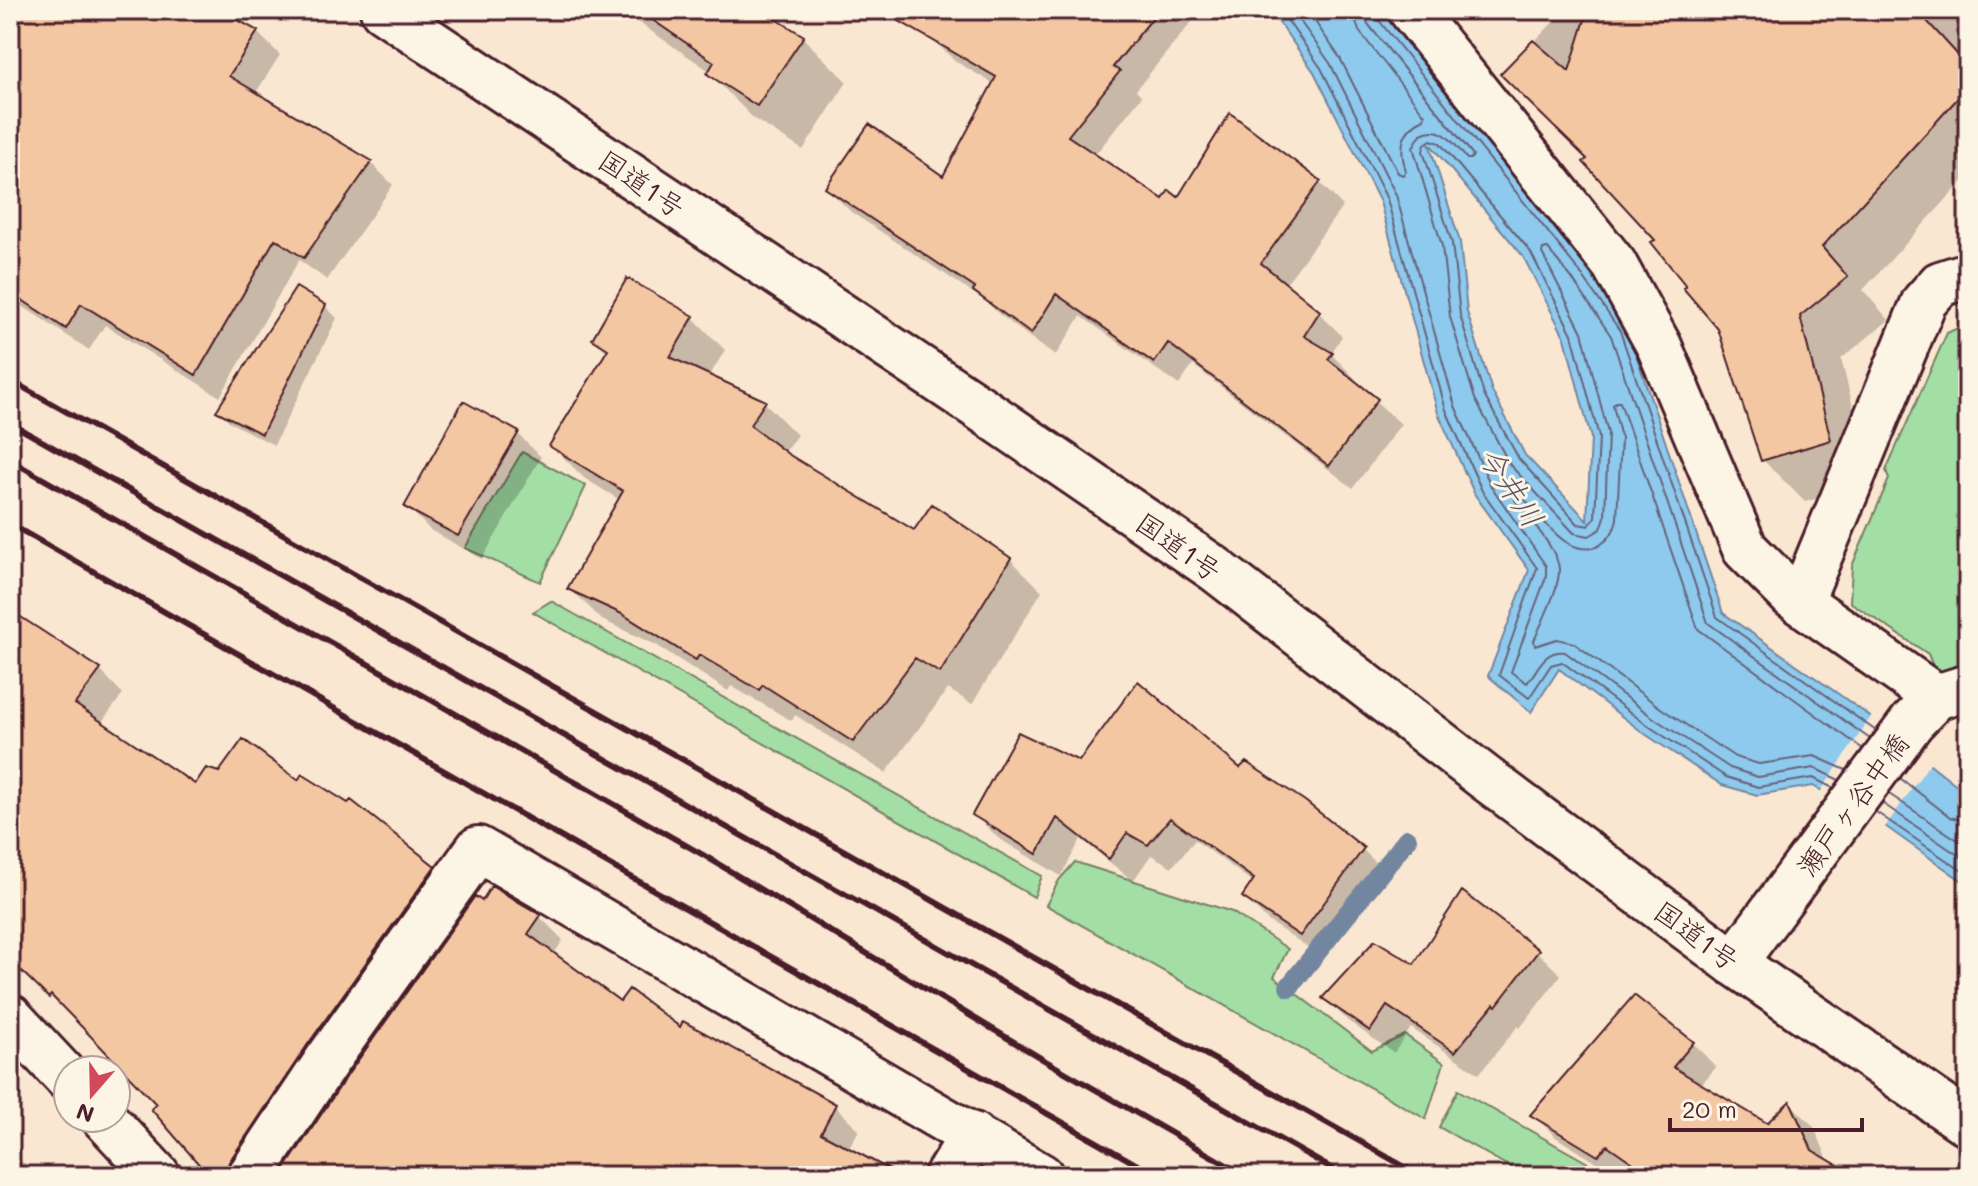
<svg xmlns="http://www.w3.org/2000/svg" width="1978" height="1186" viewBox="0 0 1978 1186" font-family="Mali,'Klee One',sans-serif">
<style>
.green{fill:#a3dfa5;stroke:#767f68;stroke-width:2}
.water{fill:#8ecaee;stroke:#7386a0;stroke-width:2;fill-rule:evenodd}
.pier{fill:#fae7d1}
.shadow{fill:#0003}
.lines{fill:none;stroke-linecap:round;stroke-linejoin:round}
.shore{stroke:#656379;stroke-width:2}
.stream{stroke:#7386a0;stroke-width:20}
.building{fill:#f4c7a3;stroke:#4a1f2b;stroke-width:2}
.street-casing{stroke:#4a1f2b;stroke-width:50}
.highway-casing{stroke:#4a1f2b;stroke-width:50}
.street{stroke:#fcf5e5;stroke-width:44}
.highway{stroke:#fcf5e5;stroke-width:44}
.rail{stroke:#4a1f2b;stroke-width:6}
.labels{text-anchor:middle;dominant-baseline:central;stroke-width:6;stroke-linejoin:round;paint-order:stroke}
.street-label{font-size:28px;fill:#4a1f2b;stroke:#fcf5e5}
.water-label{font-size:30px;font-style:italic;fill:#5e5266;stroke:#fcf5e5}
</style>
<rect width="100%" height="100%" fill="#fae7d1"/>
<filter id="ink" filterUnits="userSpaceOnUse"><feTurbulence type="fractalNoise" baseFrequency=".0125" numOctaves="2"/><feDisplacementMap in="SourceGraphic" scale="16" xChannelSelector="R" yChannelSelector="G"/><feConvolveMatrix kernelMatrix="1 2 1 2 8 2 1 2 1" color-interpolation-filters="sRGB"/></filter>
<g filter="url(#ink)">
<!-- green -->
<path class="green" d="M1968,323V676L1939,681L1928,654L1850,602L1852,566L1889,479L1886,470L1947,333Z
M522,452L586,486L540,582L465,548Z
M551,601L1042,876L1034,897L533,612Z
M1075,862L1232,912L1288,949L1274,977L1372,1051L1405,1035L1444,1063L1426,1119L1046,905L1059,880Z
M1458,1090L1611,1176H1526L1439,1127Z"/>
<!-- water -->
<path class="water" d="M1270,10H1380L1585,266L1627,328L1723,613L1864,712L1968,794V885L1885,826L1813,786L1757,795L1722,785L1645,734L1559,669L1531,712L1488,676L1529,570L1475,495L1438,413L1380,202L1314,72ZM1429,143L1523,256L1565,338L1591,438L1587,520L1525,455L1492,391L1467,312L1460,242Z"/>
<!-- pier -->
<path class="pier" d="M1873,714L1932,760L1883,830L1819,794Z"/>
<!-- shadow -->
<path class="shadow" d="M10,10H221L257,32L280,55L255,94L370,162L393,185L327,280L299,260L220,397L105,325L89,350L10,298Z
M620,10H763L762,12L802,37L847,82L803,150L754,119L710,74L711,72Z
M950,10H1187L1195,18L1136,90L1142,96L1094,156L1163,202L1319,182L1343,206L1285,285L1318,312L1342,336L1331,354L1355,378L1353,381L1401,424L1353,488L1193,365L1179,385L1081,316L1055,356L999,314L984,300L851,212L827,188L943,179L994,84L955,61L931,38Z
M1565,10H1968V176L1863,290L1889,320L1841,359L1872,482L1805,502L1763,460L1719,328L1658,240L1589,159L1503,74Z
M325,306L337,318L274,445L231,423L219,411Z
M693,318L725,350L709,377L765,403L797,435L784,453L914,533L1010,559L1042,591L972,704L948,689L886,773L795,715L792,721L731,686L728,691L656,645L602,620L570,588L620,500L584,478L552,446L608,353L594,339Z
M517,433L541,457L482,559L430,530L407,506Z
M19,618L100,670L123,694L101,723L196,787L220,775L298,782L434,867L458,890L259,1176H204L209,1173L159,1104L76,1018L74,1020L10,958V631Z
M1079,763L1241,771L1304,803L1363,850L1386,873L1324,958L1268,921L1244,897L1254,883L1195,840L1172,867L1151,855L1133,881L1081,839L1061,876L998,838L975,815Z
M482,904L540,917L563,940L553,955L620,1004L680,1030L684,1024L835,1106L859,1130L848,1149L897,1176H282Z
M1537,952L1561,975L1520,1028L1518,1026L1479,1074L1411,1028L1394,1053L1348,1021L1325,998L1415,967Z
M1693,1043L1716,1067L1700,1086L1767,1126L1790,1103L1814,1127L1835,1176H1644L1632,1167L1624,1176H1618L1557,1138L1533,1115Z
M10,1155L47,1176H10Z"/>
<g class="lines">
<!-- shore -->
<path class="shore" d="M1280,10L1321,68L1387,199L1446,410L1482,491L1537,568L1499,675L1529,698L1551,665L1562,662L1650,727L1726,777L1758,787L1813,778L1833,788
M1292,10L1330,63L1396,195L1455,406L1491,486L1546,566V577L1511,672L1527,683C1539,669 1543,650 1565,652L1655,719L1730,768L1758,777L1814,768L1839,780
M1307,10L1340,58L1398,173L1403,175L1406,171C1399,148 1400,130 1424,119L1425,115L1359,31L1352,10
M1364,10L1368,24L1473,155L1471,159H1467C1454,144 1443,123 1421,134L1413,147L1442,246L1450,317L1475,399L1510,465L1574,533L1589,536L1601,529L1605,517L1608,433L1582,332L1542,253L1543,249L1547,248L1571,277L1611,336L1708,623L1870,739
M1375,10L1377,18L1579,271L1620,331L1717,617L1876,731
M1431,140L1440,143L1530,251L1572,334L1599,437L1595,517L1589,526L1578,524L1519,459L1484,395L1460,315L1452,243L1423,151L1425,144Z
M1846,770L1814,756L1759,764L1735,757L1662,709L1574,643L1557,639L1535,646L1534,641C1541,623 1560,588 1559,569C1558,549 1527,517 1515,500L1516,495H1521C1540,515 1568,562 1600,545C1610,539 1615,530 1617,519L1621,438L1613,405L1616,402H1620L1698,629L1863,749
M1900,778L1950,817L1968,822
M1889,794L1968,847
M1882,803L1968,862
M1876,812L1968,875"/>
<!-- stream -->
<path class="stream" d="M1289,987L1407,839"/>
</g>
<!-- building -->
<path class="building" d="M10,10H220L258,31L229,76L372,161L304,258L275,239L196,375L81,304L66,329L10,292Z
M638,10H761L804,36L757,106L707,74L714,62Z
M880,10H1159L1113,67L1120,71L1068,136L1163,199L1169,190L1178,197L1230,113L1321,181L1261,263L1320,311L1304,336L1333,353L1328,359L1378,399L1329,466L1168,343L1154,363L1056,294L1031,334L973,291L975,288L825,188L869,124L943,176L996,77Z
M1588,10H1917L1968,66V87L1822,247L1848,277L1800,316L1831,440L1761,461L1718,329L1683,288L1686,286L1651,242L1655,240L1583,162L1587,159L1500,74L1533,40L1569,71Z
M627,278L694,316L670,357L766,401L750,425L788,454L914,530L932,504L1011,558L940,673L915,658L853,742L763,685L759,690L699,655L696,660L622,614L567,589L623,491L549,446L608,349L592,339Z
M296,287L326,305L262,434L216,411Z
M463,401L519,432L458,536L404,507Z
M10,610L101,669L75,704L195,784L206,768L219,772L243,739L298,780L302,774L348,803L351,800L435,866L308,1044L229,1162L225,1176H209L151,1109L156,1104L51,995L49,998L10,960Z
M1138,681L1240,768L1246,762L1305,801L1364,848L1300,936L1242,897L1254,879L1170,818L1148,845L1127,833L1109,859L1057,818L1037,854L972,815L1018,732L1079,761Z
M491,886L541,915L528,934L620,1001L629,989L680,1027L683,1021L836,1104L821,1133L901,1176H280L349,1073L475,896L482,901Z
M1462,891L1539,950L1496,1006L1494,1004L1455,1052L1387,1006L1370,1031L1322,998L1375,940L1414,964Z
M1634,995L1694,1042L1673,1067L1767,1123L1790,1101L1812,1150L1856,1176H1652L1607,1145L1598,1156L1530,1115Z"/>
<g class="lines">
<defs>
<path id="street" d="M1411,10L1614,264L1659,346L1745,549L1792,596L1936,697
M1801,601L1924,302L1940,284L1968,275
M1734,963L1912,722L1936,697L1968,687
M10,1017L68,1079
M104,1118L158,1176
M250,1176L328,1059L478,849L1041,1176
M947,1176L973,1135"/>
<path id="highway" d="M383,10L977,406L1215,569L1484,777L1734,963L1968,1124"/>
</defs>
<!-- street casing -->
<use href="#street" class="street-casing"/>
<!-- highway casing -->
<use href="#highway" class="highway-casing"/>
<!-- street -->
<use href="#street" class="street"/>
<!-- highway -->
<use href="#highway" class="highway"/>
<!-- rail -->
<path class="rail" d="M10,380L1421,1176
M10,423L1345,1176
M10,460L705,856L1044,1060L1246,1176
M10,524L1157,1176"/>
</g>
</g>
<g class="labels">
<!-- street labels -->
<g class="street-label">
<text transform="translate(642 183) rotate(34)">国道1号</text>
<text transform="translate(1179 546) rotate(35)">国道1号</text>
<text transform="translate(1852 804) rotate(-54)">瀬戸ヶ谷中橋</text>
<text transform="translate(1697 935) rotate(36)">国道1号</text>
</g>
<!-- water labels -->
<g class="water-label">
<text transform="translate(1512 486) rotate(56)">今井川</text>
</g>
</g>
<!-- margin -->
<rect width="1978" height="1186" fill="none" stroke="#fcf5e5" stroke-width="40"/>
<rect x="20" y="20" width="1938" height="1146" fill="none" stroke="#4a1f2b" stroke-width="3" filter="url(#ink)"/>
<!-- north arrow -->
<g transform="translate(92 1094) rotate(200)"><circle r="38" fill="#fcf5e5" stroke="#b59f9b" stroke-width="2"/>
<path d="M0-6L14 30L0 20L-14 30Z" fill="#d1495b"/>
<text y="-12" font-size="22" font-weight="bold" text-anchor="middle" fill="#4a1f2b">N</text>
</g>
<!-- scale -->
<path d="M1670 1118v12h192v-12" fill="none" stroke="#4a1f2b" stroke-width="4"/>
<text x="1682" y="1118" font-size="24" fill="#4a1f2b" stroke="#fcf5e5" stroke-width="6" paint-order="stroke">20 m</text>
</svg>
